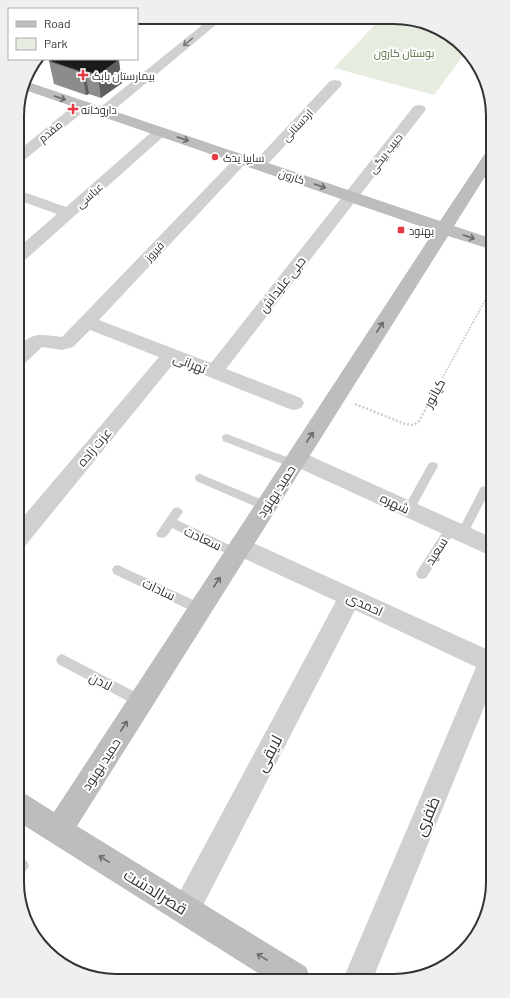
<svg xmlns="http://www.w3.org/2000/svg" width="510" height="998" viewBox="0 0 510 998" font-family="Barlow,Cairo,sans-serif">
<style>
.green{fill:#e6ecdf}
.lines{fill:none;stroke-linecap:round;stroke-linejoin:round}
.path-far1{stroke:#cdcdcd;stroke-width:2;stroke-dasharray:1.5 1.5;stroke-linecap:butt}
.path{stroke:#cdcdcd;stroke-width:2.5;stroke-dasharray:2 2;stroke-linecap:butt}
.lane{fill:#d0d0d0;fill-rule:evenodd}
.street{fill:#d0d0d0;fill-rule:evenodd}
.secondary{fill:#bdbdbd;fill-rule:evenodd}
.wall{fill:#8c8c8c}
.shaded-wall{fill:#5f5f5f}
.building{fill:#1a1a1a;stroke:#5f5f5f}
.oneway{stroke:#7a7a7a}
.oneway2{stroke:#6a6a6a}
.poi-dot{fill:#e63946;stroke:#fff;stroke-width:1.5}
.labels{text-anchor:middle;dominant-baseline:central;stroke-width:4;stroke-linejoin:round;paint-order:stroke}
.far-park-label{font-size:11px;fill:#56703f;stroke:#fff}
.far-poi-label{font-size:11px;fill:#333;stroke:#fff;text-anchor:start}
.far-street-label{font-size:11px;fill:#333;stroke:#fff}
.street-label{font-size:13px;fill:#333;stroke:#fff}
.near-street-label{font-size:16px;fill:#333;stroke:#fff}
.rim{fill:none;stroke:#333;stroke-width:2}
</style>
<rect width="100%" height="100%" fill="#fff"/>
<!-- green -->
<path class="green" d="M380,19H413L459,42L466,52L434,95L334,68Z"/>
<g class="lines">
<!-- path-far1 -->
<path class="path-far1" d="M438,386L493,286"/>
<!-- path -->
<path class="path" d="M355,404L405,424L414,425L419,421L439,385"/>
<!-- lane -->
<path class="lane" d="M227,434L297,461L298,464L297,467L293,468L223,441L222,438L223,435Z
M433,462L437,463L438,466L413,512L409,514L405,512L403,509L405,506L429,463Z
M200,474L270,503L272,506L270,509L266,511L196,481L195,478L196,475Z
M485,486L489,487L490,490L466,537L462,539L458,537L456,534L458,531L481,487Z
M177,507L181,509L183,512L177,520L240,550L242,553L240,556L236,558L232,556L172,528C168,534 166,540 158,537L156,534L158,531L173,509Z
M451,523L455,525L457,528L455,531L426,578L422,579L418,578L416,574L418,570L447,525Z
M118,565L204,605L206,609L204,613L200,614L196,613L114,574L112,570L114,566Z
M62,654L145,697L146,701L145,705L140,707L135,705L58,664L56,660L58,656Z
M22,859L27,861L29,866L22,877L17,879V861Z"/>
<!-- street -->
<path class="street" d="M211,18H224L108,115L103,116L98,115L96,112L98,109Z
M335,80L340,81L342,84L340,87L264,168L259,169L254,168L252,165L254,162L330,81Z
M83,101L88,102L90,105L88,108L23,161L18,162V151L78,102Z
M419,105L424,106L426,109L424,112L226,369L301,398L304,403L301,408L294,410L287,408L174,363L25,546L17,549V524L159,357L90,330L73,347L62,350L42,347L25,363L18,365V347C33,331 42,335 62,337L237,156L242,155L247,156L249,159L247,162L99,320L211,363L414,106Z
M160,128L165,129L167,132L165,135L24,261L18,262V248L57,214L18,200V190L66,207L155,129Z
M297,450L493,538V557L290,464L287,458L290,452Z
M240,537L484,648L493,644V685L374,976L344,977L476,667L355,610L196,919L186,923L176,919L172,909L176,899L336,601L232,553L229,546L232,539Z"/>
<!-- secondary -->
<path class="secondary" d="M25,81L440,221L488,149L493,147V164L454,226L493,239V250L448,236L77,826L306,967L310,977L266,978L17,821V791L27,795L54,812L434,231L22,89Z"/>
</g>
<!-- wall -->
<path class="wall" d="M53,59L122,83L101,98L89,94L86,95L54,84L49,61Z"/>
<!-- shaded-wall -->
<path class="shaded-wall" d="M119,60L122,83L101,98L98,75Z
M85,71L89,94L86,95L82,72Z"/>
<!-- building -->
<path class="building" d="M53,59H114L119,60L98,75L85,71L82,72L49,61Z"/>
<!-- one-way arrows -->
<defs><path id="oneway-shaft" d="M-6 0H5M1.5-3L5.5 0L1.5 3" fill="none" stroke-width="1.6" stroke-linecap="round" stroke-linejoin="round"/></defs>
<use class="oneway" href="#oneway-shaft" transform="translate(188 42) rotate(141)"/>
<g class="oneway2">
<use href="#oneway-shaft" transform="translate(60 98) rotate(19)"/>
<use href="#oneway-shaft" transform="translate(183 139) rotate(19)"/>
<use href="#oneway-shaft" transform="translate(320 186) rotate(19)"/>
<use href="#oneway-shaft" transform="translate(469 237) rotate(19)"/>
<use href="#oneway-shaft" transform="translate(380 327) rotate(-57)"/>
<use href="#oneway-shaft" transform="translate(310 437) rotate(-57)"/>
<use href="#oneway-shaft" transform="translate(217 582) rotate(-57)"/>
<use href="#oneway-shaft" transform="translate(124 726) rotate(-57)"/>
<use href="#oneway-shaft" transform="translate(104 859) rotate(-148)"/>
<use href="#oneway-shaft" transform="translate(262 957) rotate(-148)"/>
</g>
<!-- markers -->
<g class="poi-dot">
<path d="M81 69h4v4h4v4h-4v4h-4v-4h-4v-4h4z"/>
<path d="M71 103h4v4h4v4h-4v4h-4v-4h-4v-4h4z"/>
<circle cx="215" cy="157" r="4"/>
<rect x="397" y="226" width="8" height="8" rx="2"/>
</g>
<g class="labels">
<!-- far-park labels -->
<g class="far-park-label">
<text x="404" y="52">بوستان کارون</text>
</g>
<!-- far-poi labels -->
<g class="far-poi-label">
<text x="92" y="75">بیمارستان بابک</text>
<text x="81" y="109">داروخانه</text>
<text x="223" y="157">سایپا یدک</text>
<text x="409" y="230">بهنود</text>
</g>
<!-- far-street labels -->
<g class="far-street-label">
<text transform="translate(297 125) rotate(-47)">اردستانی</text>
<text transform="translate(50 131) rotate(-39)">مقدم</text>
<text transform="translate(385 153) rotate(-52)">حبیب بیگی</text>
<text transform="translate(292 176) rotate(19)">کارون</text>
<text transform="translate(89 195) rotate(-42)">عباسی</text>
<text transform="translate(154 251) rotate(-47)">فیروز</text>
</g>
<!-- street labels -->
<g class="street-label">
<text transform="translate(282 284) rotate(-52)">حبی علیداش</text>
<text transform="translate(190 363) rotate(21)">تهرانی</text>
<text transform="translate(434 393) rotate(-61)">کیانور</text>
<text transform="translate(94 447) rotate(-50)">عزت زاده</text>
<text transform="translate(276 491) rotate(-57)">حمید بهنود</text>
<text transform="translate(395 503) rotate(25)">شهره</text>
<text transform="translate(203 538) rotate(25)">سعادت</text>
<text transform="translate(436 551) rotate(-58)">سعید</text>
<text transform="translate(159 589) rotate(25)">سادات</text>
<text transform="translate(365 604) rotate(25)">احمدی</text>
<text transform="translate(101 681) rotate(28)">لادن</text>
<text transform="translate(101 764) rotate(-57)">حمید بهنود</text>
</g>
<!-- near-street labels -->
<g class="near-street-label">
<text transform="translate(268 753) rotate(-62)">لایقی</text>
<text transform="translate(426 816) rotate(-67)">ظفری</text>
<text transform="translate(156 891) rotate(32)">قصرالدشت</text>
</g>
</g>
<!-- crop -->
<path d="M0 0H510V998H0ZM116 24H394A92 92 0 0 1 486 116V882A92 92 0 0 1 394 974H116A92 92 0 0 1 24 882V116A92 92 0 0 1 116 24Z" fill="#efefef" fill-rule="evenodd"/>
<path class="rim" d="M116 24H394A92 92 0 0 1 486 116V882A92 92 0 0 1 394 974H116A92 92 0 0 1 24 882V116A92 92 0 0 1 116 24Z"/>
<!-- legend -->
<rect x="8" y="8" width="130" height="52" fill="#ffffff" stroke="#adadad"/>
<rect x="16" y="21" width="20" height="6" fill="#bdbdbd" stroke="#adadad"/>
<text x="44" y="28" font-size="12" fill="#333333">Road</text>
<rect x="16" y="38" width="20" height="12" fill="#e6ecdf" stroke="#adadad"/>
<text x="44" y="48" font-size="12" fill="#333333">Park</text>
</svg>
